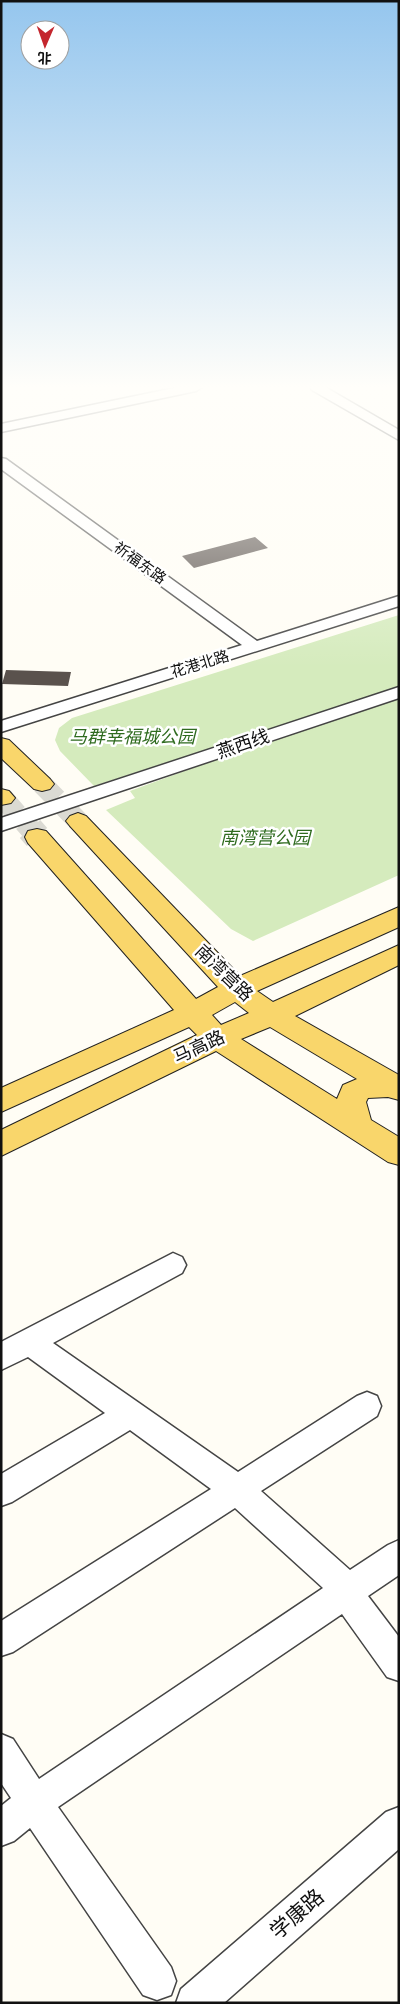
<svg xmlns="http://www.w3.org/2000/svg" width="400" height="2004" viewBox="0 0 400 2004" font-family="Bitter,'Noto Sans SC',serif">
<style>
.green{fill:#d5ebbd}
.building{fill:#5a524d}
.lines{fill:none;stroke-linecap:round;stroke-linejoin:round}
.major-tunnel-far1{stroke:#dbdad3;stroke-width:21;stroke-dasharray:21 11;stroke-linecap:butt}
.major-tunnel{stroke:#dbdad3;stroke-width:27;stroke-dasharray:27 14;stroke-linecap:butt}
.minor-casing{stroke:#444;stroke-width:3}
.major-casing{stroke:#222;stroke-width:2}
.minor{fill:#fff;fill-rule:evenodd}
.major{fill:#f9d66b;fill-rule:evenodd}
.labels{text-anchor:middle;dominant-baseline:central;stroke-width:5;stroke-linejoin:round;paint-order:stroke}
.far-street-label{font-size:15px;fill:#111;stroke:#fff}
.park-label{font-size:18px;font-style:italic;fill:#2f6b1f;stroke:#fff}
.street-label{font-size:18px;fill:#111;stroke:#fff}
.near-street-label{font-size:21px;fill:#111;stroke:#fff}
</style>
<rect width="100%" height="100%" fill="#fffdf5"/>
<!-- green -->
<path class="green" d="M399,615V687L94,786L60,751L55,740L59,728L72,718Z
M399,699V875L253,941L231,929L106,810L135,798L130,791L198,766Z"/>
<!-- building -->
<path class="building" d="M255,537L268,548L194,568L182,556Z
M6,670L71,672L68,686L2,684Z"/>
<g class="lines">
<!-- major-tunnel-far1 -->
<path class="major-tunnel-far1" d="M42,784L78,821
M3,798L31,830"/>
<!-- major-tunnel -->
<path class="major-tunnel" d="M30,829L37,837"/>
<defs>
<path id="minor" d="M179,387H202L196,391L1,432V424Z
M310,387H325L399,430V440L312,390Z
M1,458L6,459L257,641L399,596V606L1,732V721L242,645L1,469Z
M399,687V698L1,831V818Z
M173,1253L182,1257L186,1265L182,1273L53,1343L238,1472L357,1396L367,1392L377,1396L381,1406L377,1416L261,1491L350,1570L388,1545L399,1540V1575L368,1596L399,1637V1681L387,1677L342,1614L58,1807L171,1967L176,1981L171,1995L157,2000L143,1995L30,1828L14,1841L1,1846V1806L11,1798L1,1783V1734L13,1739L39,1779L323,1588L235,1508L13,1652L1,1656V1621L211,1489L130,1430L12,1502L1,1506V1474L105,1413L28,1357L1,1370V1342Z
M399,1807V1849L224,2003H176L181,1989L386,1812Z"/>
<path id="major" d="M1,738L9,740L50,779L54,784L50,789L42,791L34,789L1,758Z
M1,789L9,791L15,798L11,803L1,805Z
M78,813L86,816L240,976L399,907V927L257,991L273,1002L399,945V965L295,1016L399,1075V1100L388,1097L368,1098L366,1102L371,1120L399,1137V1165L388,1162L216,1051L1,1156V1130L197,1035L189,1027L1,1112V1088L174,1010L28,843L25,837L28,831L37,829L46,831L196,999L218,987L70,826L66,821L70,816ZM235,1002L249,1013L221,1025L212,1015ZM270,1027L357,1079L343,1085L337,1099L241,1039Z"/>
</defs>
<!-- minor casing -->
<use href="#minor" class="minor-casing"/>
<!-- major casing -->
<use href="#major" class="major-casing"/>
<!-- minor -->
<use href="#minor" class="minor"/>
<!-- major -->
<use href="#major" class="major"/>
</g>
<!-- sky -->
<linearGradient id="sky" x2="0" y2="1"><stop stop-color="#95c6ee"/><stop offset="0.58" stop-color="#fffefa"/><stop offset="1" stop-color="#fffefa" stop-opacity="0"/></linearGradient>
<rect width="400" height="667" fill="url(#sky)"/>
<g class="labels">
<!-- far-street labels -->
<g class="far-street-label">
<text transform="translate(140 563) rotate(36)">祈福东路</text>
<text transform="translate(200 664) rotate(-17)">花港北路</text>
</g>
<!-- park labels -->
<g class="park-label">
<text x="132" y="737">马群幸福城公园</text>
<text x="265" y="838">南湾营公园</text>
</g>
<!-- street labels -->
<g class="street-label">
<text transform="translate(243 744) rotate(-19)">燕西线</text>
<text transform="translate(224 973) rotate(44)">南湾营路</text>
<text transform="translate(199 1047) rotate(-25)">马高路</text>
</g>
<!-- near-street labels -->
<g class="near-street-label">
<text transform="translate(297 1914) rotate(-41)">学康路</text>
</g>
</g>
<!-- border -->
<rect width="400" height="2004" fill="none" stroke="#111111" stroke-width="5"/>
<!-- north arrow -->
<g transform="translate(45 45) rotate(182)"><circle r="24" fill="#ffffff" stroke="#a0a0a0"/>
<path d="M0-4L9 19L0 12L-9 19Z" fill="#c4262e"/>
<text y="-8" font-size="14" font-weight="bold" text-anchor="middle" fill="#111111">北</text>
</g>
</svg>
